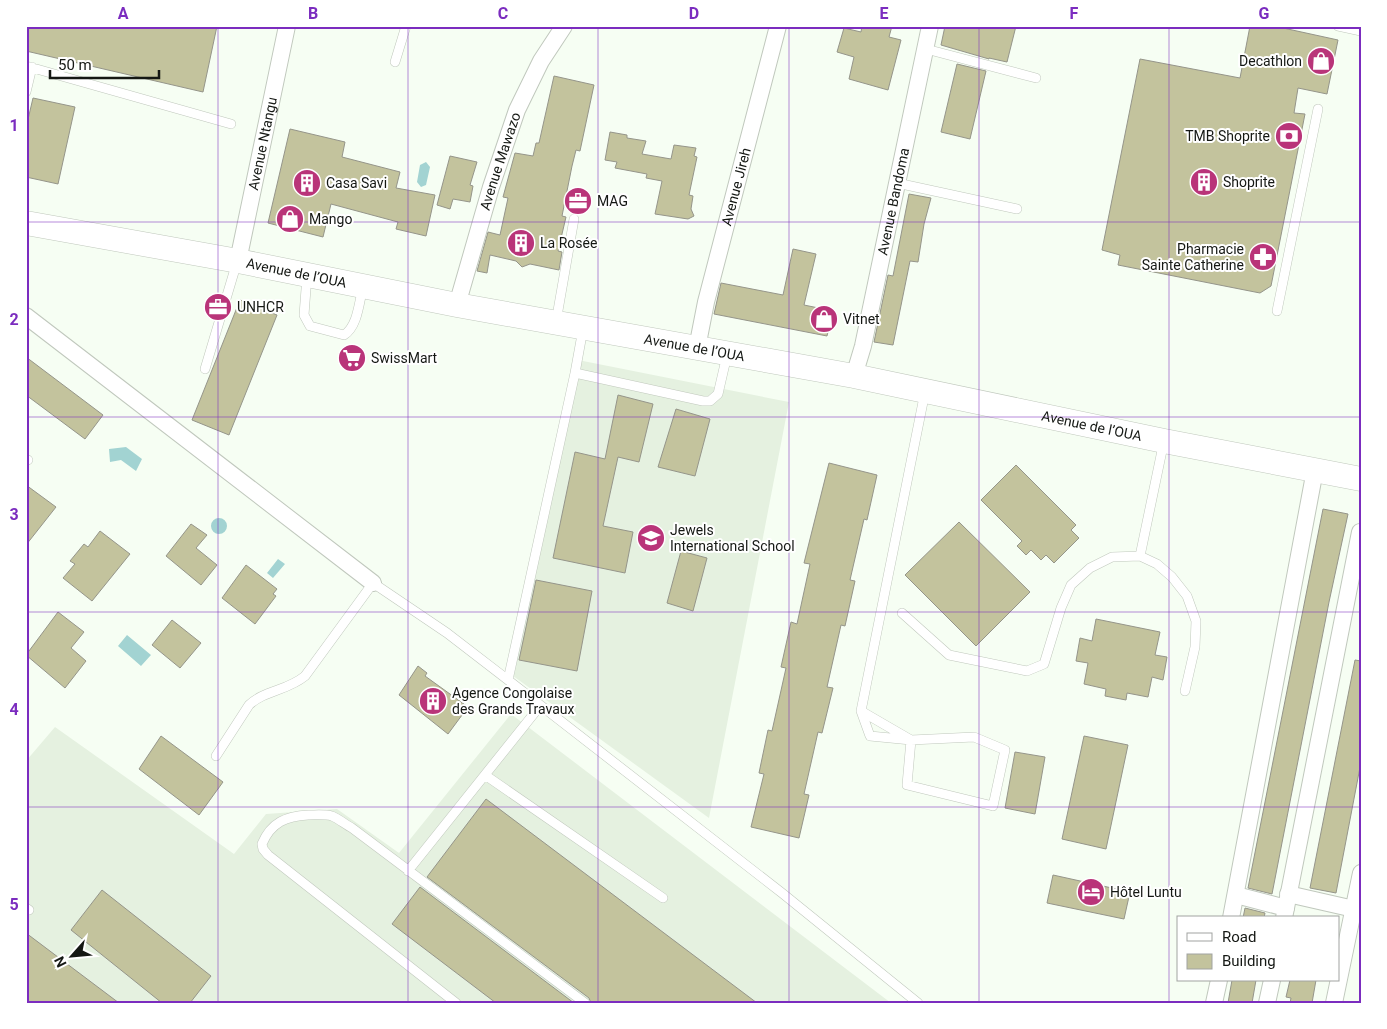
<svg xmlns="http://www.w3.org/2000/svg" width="1387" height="1029" viewBox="0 0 1387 1029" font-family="Roboto,sans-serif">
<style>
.built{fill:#e5f1e0}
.water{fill:#a2d3d2}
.building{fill:#c3c39d;stroke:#95958a}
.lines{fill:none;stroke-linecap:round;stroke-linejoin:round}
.lane-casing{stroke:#c0c8bd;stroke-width:10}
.street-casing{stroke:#c0c8bd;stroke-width:18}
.secondary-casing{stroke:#c0c8bd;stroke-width:25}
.lane{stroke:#fff;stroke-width:9}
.street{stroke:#fff;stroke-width:16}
.secondary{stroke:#fff;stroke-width:24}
.grid{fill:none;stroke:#7b2cbf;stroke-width:1;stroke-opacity:0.55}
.labels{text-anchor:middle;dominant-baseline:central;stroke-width:4;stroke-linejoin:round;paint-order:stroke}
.poi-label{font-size:14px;fill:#151814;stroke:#fff;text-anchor:start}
.street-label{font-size:14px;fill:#151814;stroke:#fff}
.neatline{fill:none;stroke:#7b2cbf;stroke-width:2}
.grid-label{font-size:16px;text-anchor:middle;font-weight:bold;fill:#7b2cbf}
</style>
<rect width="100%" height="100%" fill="#f6fef3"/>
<!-- built -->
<path class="built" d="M578,360L789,402L709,818L509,673Z
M511,714L891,1003H26V761L55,727L234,854L266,814L337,809L399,853Z"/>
<!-- water -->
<path class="water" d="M426,162L430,167L426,185L421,187L417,182L420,165Z
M126,447L142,459L136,471L121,460L110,462L109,449Z
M211 526a8 8 0 1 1 16 0a8 8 0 1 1-16 0Z
M278,559L285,564L273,578L267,573Z
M127,635L151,655L141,666L118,646Z"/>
<!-- building -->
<path class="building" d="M26,26H217L203,92L26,51Z
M862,26H892L889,37L901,40L888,90L849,79L854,57L837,52L844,28L861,32Z
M945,26H1016L1007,62L989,58V59L941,45Z
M1250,26H1274L1338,40L1327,94L1298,88L1294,113L1305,114L1271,286L1260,293L1118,265L1120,255L1102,250L1140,59L1240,78Z
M957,64L986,71L970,139L941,132Z
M554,76L594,85L580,151L576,150L572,166L562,216L566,217L558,251L562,252L559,270L530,264L522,267L516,261L490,255L487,273L477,271L488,232L500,235L508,198L503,197L515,153L533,156L536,143H539Z
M33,98L75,107L58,184L26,177V128Z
M290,129L345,142L342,157L400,172L396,188L435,195L426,236L396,229L398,222L331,204L323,237L268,223Z
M610,132L627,135V138L646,141L642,154L671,159L674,145L696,148L694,156L697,157L689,195L693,196L691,209L694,216L688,219L655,214L662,181L646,178L647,174L615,168L617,162L605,160Z
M450,156L477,162L470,185L473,186L470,202L453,199L450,209L437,205Z
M909,194L931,198L924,224L918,262L910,261L893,345L874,342L888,275L893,276Z
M793,249L816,254L804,305L833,311L827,336L714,314L721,283L783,295Z
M240,300L277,315L229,435L192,420Z
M26,357L103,415L85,439L26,395Z
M618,395L653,404L639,462L618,457L603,526L633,532L625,573L553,558L575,452L605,459Z
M676,409L710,419L695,476L658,467Z
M829,463L877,475L867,520L864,519L850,580L855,581L845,626L841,625L827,687L833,688L822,733L818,732L804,794L809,795L799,838L751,827L764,774L759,773L768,730L772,731L786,668L781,667L791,622L797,624L810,564L804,563Z
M1016,465L1076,525L1071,530L1079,538L1054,563L1046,555L1041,560L1031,550L1026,555L1017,546L1022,541L981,500Z
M26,485L56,507L26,545Z
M1323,509L1348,514L1329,602L1272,894L1248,888Z
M959,522L1030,592L976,646L905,575Z
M191,524L207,535L196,548L217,565L201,585L166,556Z
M100,531L130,554L92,601L63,578L75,564L70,561L84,544L88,547Z
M681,551L707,558L693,611L667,603Z
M246,565L277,589L273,594L276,596L255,624L222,598Z
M536,580L592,591L577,671L519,660Z
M58,612L84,632L71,648L86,661L65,688L26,655Z
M1096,619L1160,632L1155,655L1167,657L1163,680L1152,677L1148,697L1127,693L1126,700L1105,696L1106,689L1084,684L1088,663L1076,661L1080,638L1092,641Z
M172,620L201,643L180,668L152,645Z
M1355,660L1361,661V762L1336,893L1310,888Z
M418,666L427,673L425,676L468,707L448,734L399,695Z
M161,736L223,782L199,815L139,769Z
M1084,736L1128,745L1106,849L1062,839Z
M1015,752L1045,757L1035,814L1005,808Z
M486,799L757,1003H591L589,998L427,877Z
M1053,875L1130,892L1124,919L1047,903Z
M420,887L574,1003H496L392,924Z
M102,890L211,976L190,1003H162L71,930Z
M1245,908L1265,913L1264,918H1243Z
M26,933L119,1003H26Z
M1232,980H1256L1252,1003H1228Z
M1290,980H1316L1312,1003H1290L1291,998L1286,997Z"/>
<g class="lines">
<defs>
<path id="lane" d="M1338,26L1361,31
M926,49L1036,78
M395,62L406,26
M26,66L231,124
M26,92L32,67
M897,183L1017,209
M307,276L304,315L310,326L344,335C358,326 359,302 363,287
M1277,311L1318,109
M556,322L574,219
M583,329L575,373L703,401H710L718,394L727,355
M205,369L237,262
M26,459L28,460
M1140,556L1164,441
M902,613L949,655L1027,671L1044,664L1061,608L1071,585L1090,568L1112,557L1140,556L1157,564L1172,577L1187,596L1196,621L1195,647L1185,691
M508,680L575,373
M861,711L925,392
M911,740L861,711L870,736L911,740L974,737L1005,750L993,806L907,785L911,740
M216,756L249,705C265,690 287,691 305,676L373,583L447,633L508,680L782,893L918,1003
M485,775L663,898
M408,871L540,706
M26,908L29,910
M456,1003L268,855L263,849L262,844C271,822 287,816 308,815C316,815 325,814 332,816C339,819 346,825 352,828L585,1003"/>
<g id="street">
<path id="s1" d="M238,261L287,26"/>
<path id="s2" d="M457,305L491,187L517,110L541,61L564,26"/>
<path d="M26,316L373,583"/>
<path id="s3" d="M697,348L706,302L778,26"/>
<path id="s4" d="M854,376L863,346L930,26"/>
<path d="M1288,894L1354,909"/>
<path d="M1236,895L1286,908"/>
<path d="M1231,918L1315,470"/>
<path d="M1284,918L1360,532"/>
<path d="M1214,1003L1219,980"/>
<path d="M1267,1003L1272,980"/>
<path d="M1334,1003L1361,873"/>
</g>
<g id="secondary">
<path id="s5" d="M26,223L238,261L457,305L854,376L1164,441L1361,479"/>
</g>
</defs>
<!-- lane casing -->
<use href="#lane" class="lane-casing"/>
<!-- street casing -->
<use href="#street" class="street-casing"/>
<!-- secondary casing -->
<use href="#secondary" class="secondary-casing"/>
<!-- lane -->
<use href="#lane" class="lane"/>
<!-- street -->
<use href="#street" class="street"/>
<!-- secondary -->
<use href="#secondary" class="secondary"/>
</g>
<!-- grid -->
<path class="grid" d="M218,26V1003M408,26V1003M598,26V1003M789,26V1003M979,26V1003M1169,26V1003M26,222H1361M26,417H1361M26,612H1361M26,807H1361"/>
<!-- icons -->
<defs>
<symbol id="shop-disc" viewBox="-11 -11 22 22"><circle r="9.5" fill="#b93479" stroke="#fff"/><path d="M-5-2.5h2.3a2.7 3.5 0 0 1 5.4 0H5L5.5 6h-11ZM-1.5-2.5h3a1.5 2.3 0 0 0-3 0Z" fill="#fff"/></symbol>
<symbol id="bank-disc" viewBox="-11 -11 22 22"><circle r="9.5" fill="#b93479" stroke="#fff"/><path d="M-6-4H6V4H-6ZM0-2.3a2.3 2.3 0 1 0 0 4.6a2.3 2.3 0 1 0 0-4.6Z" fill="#fff"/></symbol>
<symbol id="building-disc" viewBox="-11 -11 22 22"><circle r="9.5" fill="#b93479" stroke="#fff"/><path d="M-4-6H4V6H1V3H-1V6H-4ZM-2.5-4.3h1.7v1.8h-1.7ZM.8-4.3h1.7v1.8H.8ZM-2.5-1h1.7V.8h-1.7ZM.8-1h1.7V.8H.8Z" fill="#fff"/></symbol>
<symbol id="office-disc" viewBox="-11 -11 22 22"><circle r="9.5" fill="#b93479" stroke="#fff"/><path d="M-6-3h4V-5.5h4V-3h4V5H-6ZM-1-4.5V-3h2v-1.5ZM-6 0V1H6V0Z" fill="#fff"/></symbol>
<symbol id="pharmacy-disc" viewBox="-11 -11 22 22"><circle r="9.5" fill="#b93479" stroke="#fff"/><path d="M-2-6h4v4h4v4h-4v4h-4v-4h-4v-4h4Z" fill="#fff"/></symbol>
<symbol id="supermarket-disc" viewBox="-11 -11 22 22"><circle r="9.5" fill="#b93479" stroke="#fff"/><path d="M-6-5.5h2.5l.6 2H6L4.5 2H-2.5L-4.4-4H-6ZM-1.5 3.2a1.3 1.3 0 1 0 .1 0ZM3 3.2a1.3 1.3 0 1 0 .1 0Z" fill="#fff"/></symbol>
<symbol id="school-disc" viewBox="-11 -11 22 22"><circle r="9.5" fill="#b93479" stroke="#fff"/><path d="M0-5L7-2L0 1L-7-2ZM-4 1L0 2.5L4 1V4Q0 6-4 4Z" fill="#fff"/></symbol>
<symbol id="hotel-disc" viewBox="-11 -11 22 22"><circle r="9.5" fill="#b93479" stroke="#fff"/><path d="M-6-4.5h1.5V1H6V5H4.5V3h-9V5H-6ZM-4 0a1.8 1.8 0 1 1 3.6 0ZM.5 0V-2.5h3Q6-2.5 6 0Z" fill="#fff"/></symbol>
</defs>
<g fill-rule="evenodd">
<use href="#shop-disc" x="1305" y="45" width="32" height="32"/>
<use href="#bank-disc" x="1273" y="120" width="32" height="32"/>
<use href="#building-disc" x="1188" y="166" width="32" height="32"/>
<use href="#building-disc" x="291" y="167" width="32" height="32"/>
<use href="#office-disc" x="562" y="185" width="32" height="32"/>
<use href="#shop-disc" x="274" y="203" width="32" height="32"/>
<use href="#building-disc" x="505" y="227" width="32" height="32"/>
<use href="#pharmacy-disc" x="1247" y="241" width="32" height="32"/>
<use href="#office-disc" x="202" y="291" width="32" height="32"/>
<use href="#shop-disc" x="808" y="303" width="32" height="32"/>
<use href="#supermarket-disc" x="336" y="342" width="32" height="32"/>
<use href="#school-disc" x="635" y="522" width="32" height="32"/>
<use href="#building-disc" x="417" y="685" width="32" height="32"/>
<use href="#hotel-disc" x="1075" y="876" width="32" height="32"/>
</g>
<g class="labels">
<!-- poi labels -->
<g class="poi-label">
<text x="1302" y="61" text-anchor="end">Decathlon</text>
<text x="1270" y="136" text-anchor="end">TMB Shoprite</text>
<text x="1223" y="182">Shoprite</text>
<text x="326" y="183">Casa Savi</text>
<text x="597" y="201">MAG</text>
<text x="309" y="219">Mango</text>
<text x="540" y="243">La Rosée</text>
<text x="1244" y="249" text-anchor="end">Pharmacie<tspan x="1244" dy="16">Sainte Catherine</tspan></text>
<text x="237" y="307">UNHCR</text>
<text x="843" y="319">Vitnet</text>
<text x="371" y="358">SwissMart</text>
<text x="670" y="530">Jewels<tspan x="670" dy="16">International School</tspan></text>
<text x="452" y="693">Agence Congolaise<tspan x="452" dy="16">des Grands Travaux</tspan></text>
<text x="1110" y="892">Hôtel Luntu</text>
</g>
<!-- street labels -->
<g class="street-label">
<text stroke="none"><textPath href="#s1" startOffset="120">Avenue Ntangu</textPath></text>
<text stroke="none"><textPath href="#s2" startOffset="150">Avenue Mawazo</textPath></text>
<text stroke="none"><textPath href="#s3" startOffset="166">Avenue Jireh</textPath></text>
<text stroke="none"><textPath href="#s4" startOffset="179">Avenue Bandoma</textPath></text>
<text stroke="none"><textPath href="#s5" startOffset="275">Avenue de l’OUA</textPath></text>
<text stroke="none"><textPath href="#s5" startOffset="680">Avenue de l’OUA</textPath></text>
<text stroke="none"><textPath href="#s5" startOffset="1085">Avenue de l’OUA</textPath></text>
</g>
</g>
<!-- border -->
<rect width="1387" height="1029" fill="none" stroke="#ffffff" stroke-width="55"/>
<!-- legend -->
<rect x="1177" y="916" width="162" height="65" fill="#ffffff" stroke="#a1a3a1"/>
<rect x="1187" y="933" width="25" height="8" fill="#ffffff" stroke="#a1a3a1"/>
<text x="1222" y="942" font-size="15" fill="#151814">Road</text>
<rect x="1187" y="954" width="25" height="15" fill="#c3c39d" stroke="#a1a3a1"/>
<text x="1222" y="966" font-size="15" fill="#151814">Building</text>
<!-- north arrow -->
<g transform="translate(72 956) rotate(243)" stroke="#ffffff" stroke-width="4" paint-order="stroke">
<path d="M0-4L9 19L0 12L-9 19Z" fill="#151814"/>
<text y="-8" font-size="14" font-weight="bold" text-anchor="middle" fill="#151814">N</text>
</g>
<!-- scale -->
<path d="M50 70v8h109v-8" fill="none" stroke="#151814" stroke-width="2.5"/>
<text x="58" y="70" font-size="15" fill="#151814" stroke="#ffffff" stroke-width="4" paint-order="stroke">50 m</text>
<rect x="28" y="28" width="1332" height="974" class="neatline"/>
<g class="grid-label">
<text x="123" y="19">A</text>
<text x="313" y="19">B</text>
<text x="503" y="19">C</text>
<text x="694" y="19">D</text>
<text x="884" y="19">E</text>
<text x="1074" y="19">F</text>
<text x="1264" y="19">G</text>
<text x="14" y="131">1</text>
<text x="14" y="325">2</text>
<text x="14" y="520">3</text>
<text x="14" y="715">4</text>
<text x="14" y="910">5</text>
</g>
</svg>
